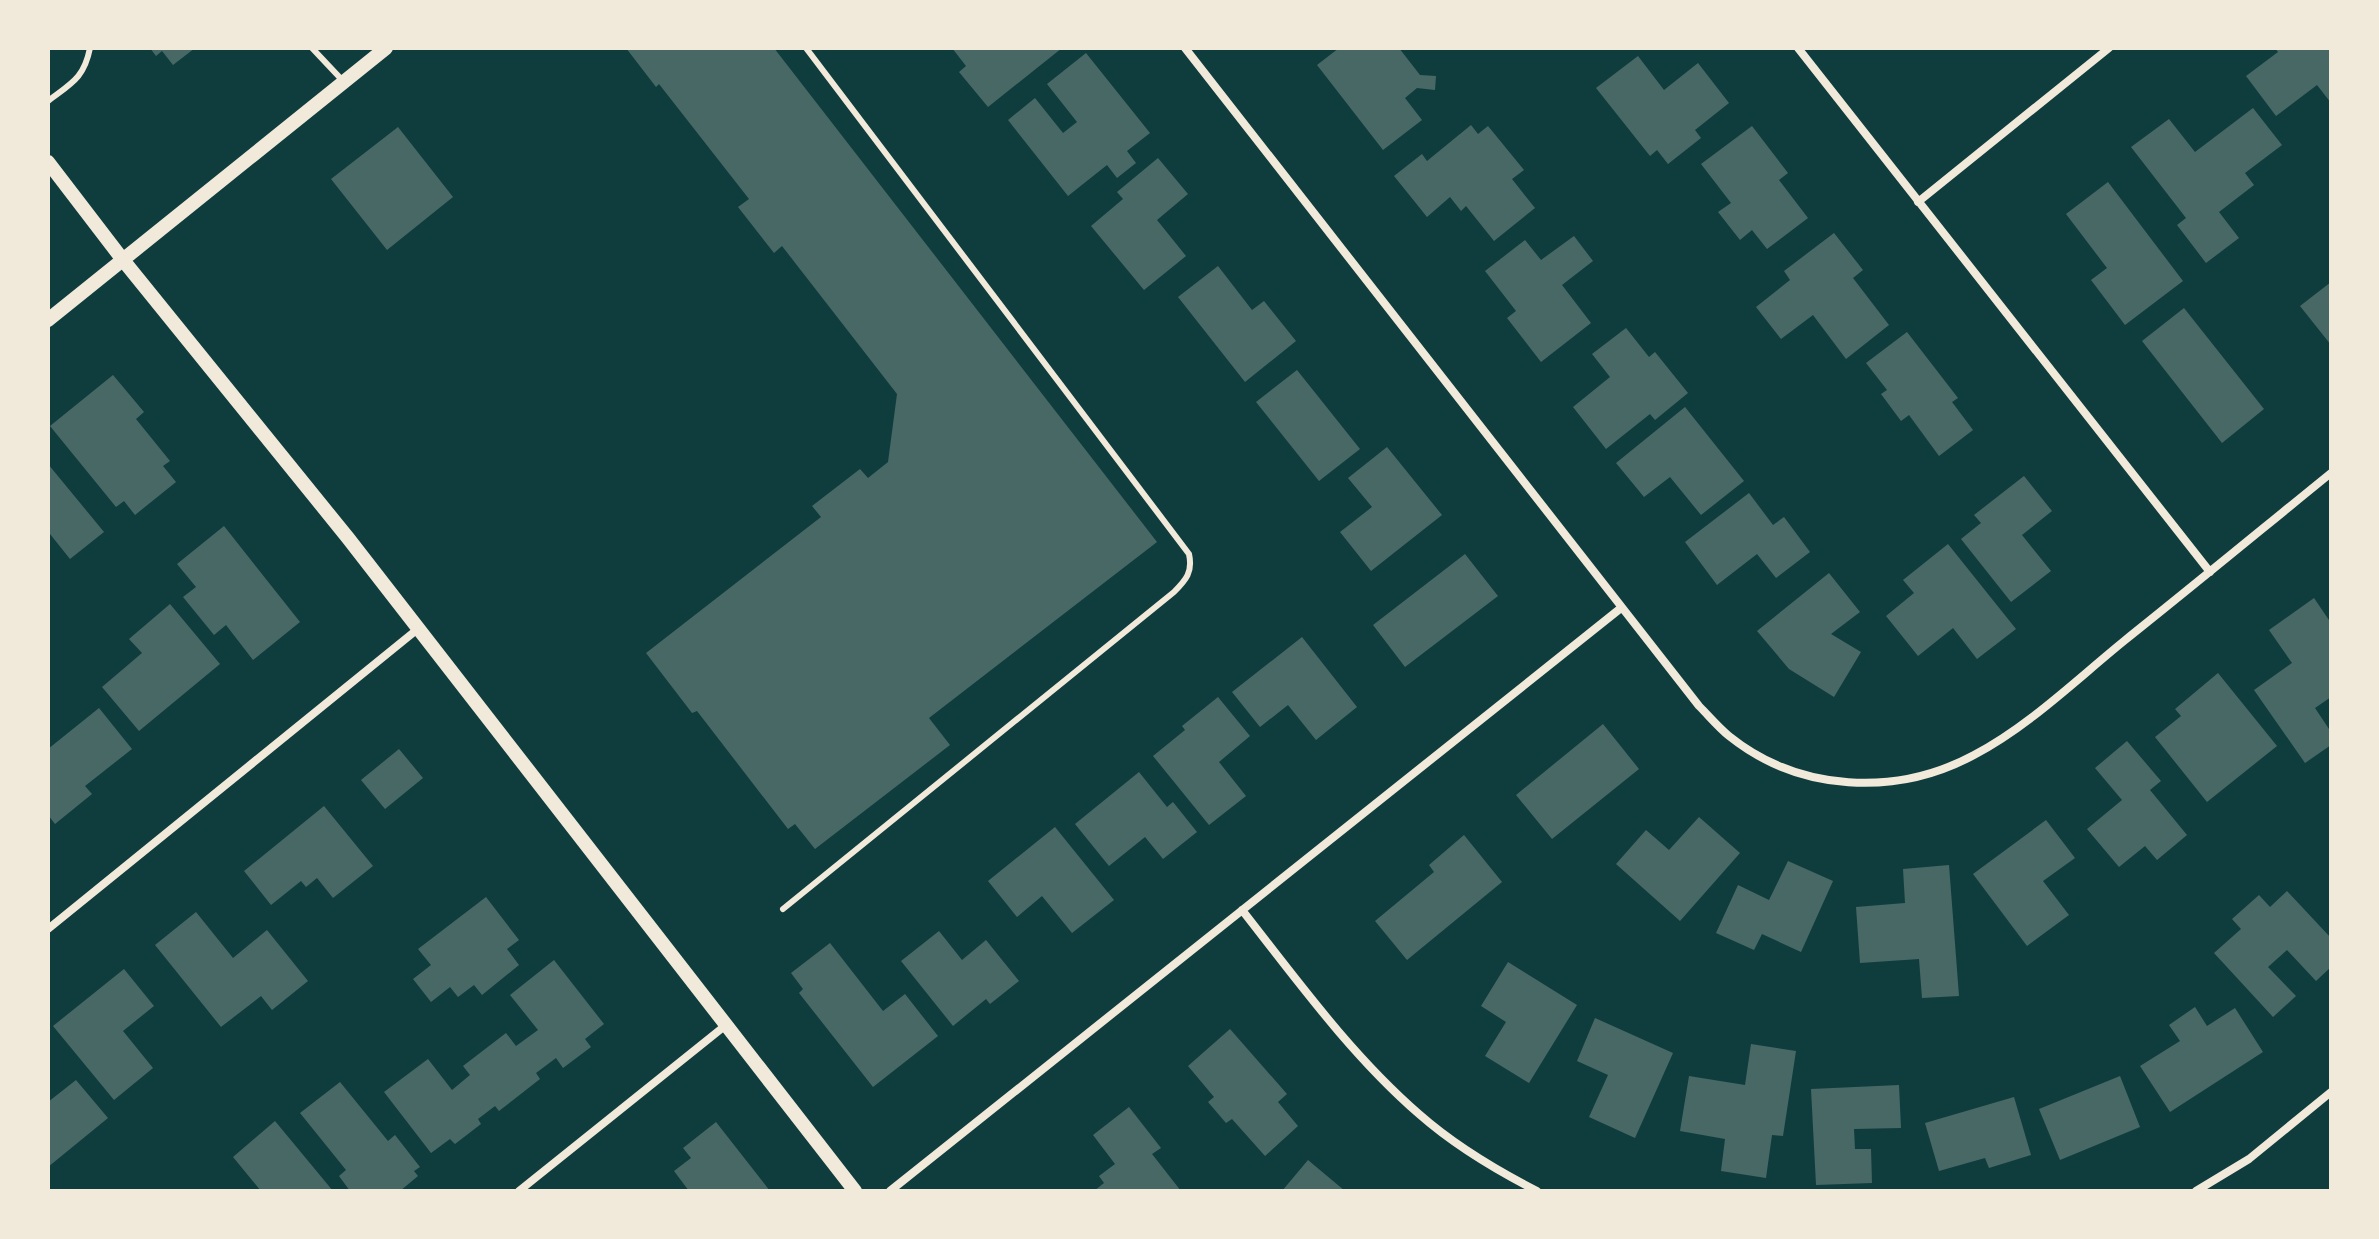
<svg xmlns="http://www.w3.org/2000/svg" width="2379" height="1239" viewBox="0 0 2379 1239" font-family="'Asap Condensed',sans-serif">
<style>
.building{fill:#486865}
.lines{fill:none;stroke-linecap:round;stroke-linejoin:round}
.service{stroke:#f1e9da;stroke-width:6}
.minor{stroke:#f1e9da;stroke-width:8}
.tertiary{stroke:#f1e9da;stroke-width:14}
</style>
<rect width="100%" height="100%" fill="#0f3d3e"/>
<!-- building -->
<path class="building" d="M150,48H195L173,65L162,51L156,56Z
M626,48H774L1157,542L929,718L950,745L815,849L795,824L788,829L697,711L692,713L646,653L821,517L812,506L860,469L868,478L888,462L897,394L782,246L774,253L738,207L749,199L659,84L656,87Z
M952,48H1062L988,107L959,72L966,66Z
M1339,48H1399L1420,75L1436,76L1435,90L1417,88L1405,98L1422,120L1383,150L1317,65Z
M2275,48H2331V103L2317,85L2276,116L2246,76L2278,52Z
M1086,53L1150,133L1127,151L1136,163L1117,178L1107,165L1068,196L1008,120L1035,98L1063,133L1077,122L1047,84Z
M1638,56L1664,90L1698,63L1729,103L1695,130L1701,138L1668,164L1657,150L1650,156L1596,88Z
M2253,108L2282,145L2245,173L2254,185L2219,212L2239,238L2206,263L2177,225L2186,218L2131,147L2169,119L2195,152Z
M1471,125L1478,134L1488,126L1524,170L1512,179L1535,208L1494,241L1466,206L1461,211L1450,197L1427,217L1394,176L1422,154L1427,161Z
M1752,126L1788,173L1779,180L1808,218L1767,249L1752,230L1740,240L1718,212L1731,203L1701,164Z
M398,127L453,197L387,250L331,179Z
M1158,158L1188,194L1157,220L1186,256L1144,290L1091,226L1123,199L1117,192Z
M2108,182L2183,281L2125,325L2091,280L2107,268L2066,214Z
M1834,233L1863,270L1853,278L1889,325L1846,359L1813,315L1781,339L1756,307L1790,280L1784,271Z
M1574,236L1593,261L1562,285L1591,323L1541,362L1507,318L1516,311L1485,271L1525,240L1541,260Z
M1218,266L1252,310L1264,301L1296,341L1245,382L1178,297Z
M2331,282V345L2300,306Z
M2184,308L2264,409L2222,443L2142,341Z
M1626,328L1649,357L1655,352L1688,393L1655,420L1650,414L1606,449L1573,407L1610,377L1592,354Z
M1907,332L1958,398L1952,402L1973,430L1939,456L1909,415L1901,421L1881,394L1887,390L1866,363Z
M1297,370L1360,449L1319,481L1256,402Z
M113,375L144,412L136,419L170,461L163,466L176,482L135,515L124,501L116,507L50,426Z
M1685,407L1744,481L1701,515L1670,477L1644,497L1616,463Z
M1387,447L1442,515L1371,571L1340,532L1372,507L1348,478Z
M48,464L104,532L70,559L50,534L48,535Z
M2024,476L2052,511L2022,535L2051,571L2011,602L1961,539L1981,523L1974,515Z
M1749,493L1773,525L1784,517L1810,552L1776,578L1757,554L1717,585L1685,542Z
M224,526L300,622L253,660L226,625L214,635L183,597L196,587L177,564Z
M1948,544L2016,629L1977,659L1953,628L1918,656L1886,616L1914,593L1903,580Z
M1465,554L1498,596L1405,667L1373,625Z
M1829,573L1860,612L1831,634L1861,652L1834,697L1789,669L1757,631Z
M2314,598L2331,623V697L2315,708L2331,732V745L2305,763L2254,690L2292,663L2269,630Z
M170,604L220,664L139,731L102,687L142,653L129,639Z
M1302,637L1357,707L1316,740L1288,705L1260,727L1232,692Z
M2218,673L2277,746L2207,802L2155,737L2181,716L2175,709Z
M1218,697L1250,736L1219,762L1246,796L1209,825L1153,756L1185,730L1182,726Z
M99,708L132,749L85,786L92,794L55,824L48,815V749Z
M1603,724L1639,769L1552,839L1516,795Z
M2127,741L2161,781L2150,790L2187,835L2157,860L2145,846L2119,867L2087,829L2122,800L2095,768Z
M399,749L423,778L385,809L361,780Z
M1139,772L1167,807L1173,802L1197,832L1163,859L1145,837L1109,866L1075,824Z
M324,806L373,866L333,898L317,878L306,887L301,881L271,905L244,871Z
M1699,817L1740,853L1680,921L1616,864L1646,830L1669,850Z
M2046,820L2075,858L2043,881L2069,915L2027,946L1973,874Z
M1055,827L1114,900L1072,933L1042,896L1017,917L988,881Z
M1464,835L1502,882L1407,960L1375,921L1434,872L1429,865Z
M1788,861L1833,881L1801,952L1762,934L1754,950L1716,933L1738,885L1769,900Z
M1949,865L1959,996L1922,998L1919,959L1860,963L1856,907L1905,903L1903,869Z
M2287,891L2331,938V967L2316,981L2287,950L2268,967L2296,996L2273,1017L2214,953L2241,929L2232,919L2259,895L2270,907Z
M486,897L519,940L507,949L519,965L482,995L474,985L458,997L450,987L431,1002L413,979L431,965L418,949Z
M196,912L233,958L267,930L308,981L272,1010L261,996L221,1027L155,945Z
M939,931L962,960L986,940L1019,981L990,1004L986,999L953,1026L901,961Z
M830,943L883,1011L905,994L938,1036L873,1087L799,993L803,989L791,973Z
M554,960L604,1024L585,1039L591,1047L563,1068L556,1058L536,1073L540,1079L499,1111L495,1106L478,1119L481,1124L455,1144L450,1139L431,1153L384,1092L428,1059L452,1090L470,1075L463,1066L506,1033L516,1046L538,1030L510,995Z
M1508,962L1577,1005L1529,1083L1485,1056L1506,1022L1481,1006Z
M124,969L154,1006L123,1031L153,1068L114,1100L53,1026Z
M2195,1007L2207,1026L2235,1008L2263,1052L2170,1112L2140,1066L2180,1041L2169,1025Z
M1595,1018L1673,1053L1635,1138L1589,1117L1608,1075L1577,1061Z
M1230,1029L1287,1094L1278,1102L1298,1126L1265,1156L1232,1119L1226,1123L1208,1102L1214,1097L1188,1066Z
M1751,1044L1796,1051L1783,1136L1772,1135L1766,1178L1721,1171L1725,1139L1680,1131L1689,1076L1745,1085Z
M2120,1076L2140,1127L2060,1160L2039,1109Z
M76,1080L108,1118L48,1167V1102Z
M340,1082L388,1141L395,1135L420,1167L414,1171L418,1176L400,1191L390,1189L350,1191L339,1176L346,1170L300,1113Z
M1899,1085L1901,1128L1854,1129L1855,1149H1871L1872,1183L1816,1185L1811,1089Z
M2014,1097L2031,1155L1989,1168L1985,1158L1939,1171L1925,1123Z
M1129,1107L1161,1148L1152,1154L1181,1191H1094L1104,1183L1099,1176L1115,1164L1093,1135Z
M275,1121L333,1191H261L233,1157Z
M716,1122L770,1191H689L674,1171L691,1158L683,1148Z
M1308,1160L1345,1191H1282Z"/>
<g class="lines">
<!-- service -->
<path class="service" d="M312,48L344,82
M48,101C72,83 84,78 90,48
M783,909L1174,592C1186,580 1193,572 1189,554L806,48"/>
<!-- minor -->
<path class="minor" d="M1185,48L1699,706C1709,716 1718,727 1729,736C1799,792 1896,797 1974,755C2029,726 2076,680 2124,641C2193,586 2262,529 2331,473
M1798,48L2210,572
M1918,202L2109,48
M1242,910C1297,980 1351,1055 1419,1114C1453,1144 1496,1170 1537,1191
M48,929L419,628
M519,1191L726,1025
M890,1191L1621,608
M2196,1191L2249,1159L2331,1092"/>
<!-- tertiary -->
<path class="tertiary" d="M48,162L123,260L348,538L855,1191
M48,320L386,48"/>
</g>
<!-- border -->
<rect width="2379" height="1239" fill="none" stroke="#f1e9da" stroke-width="100"/>
</svg>
